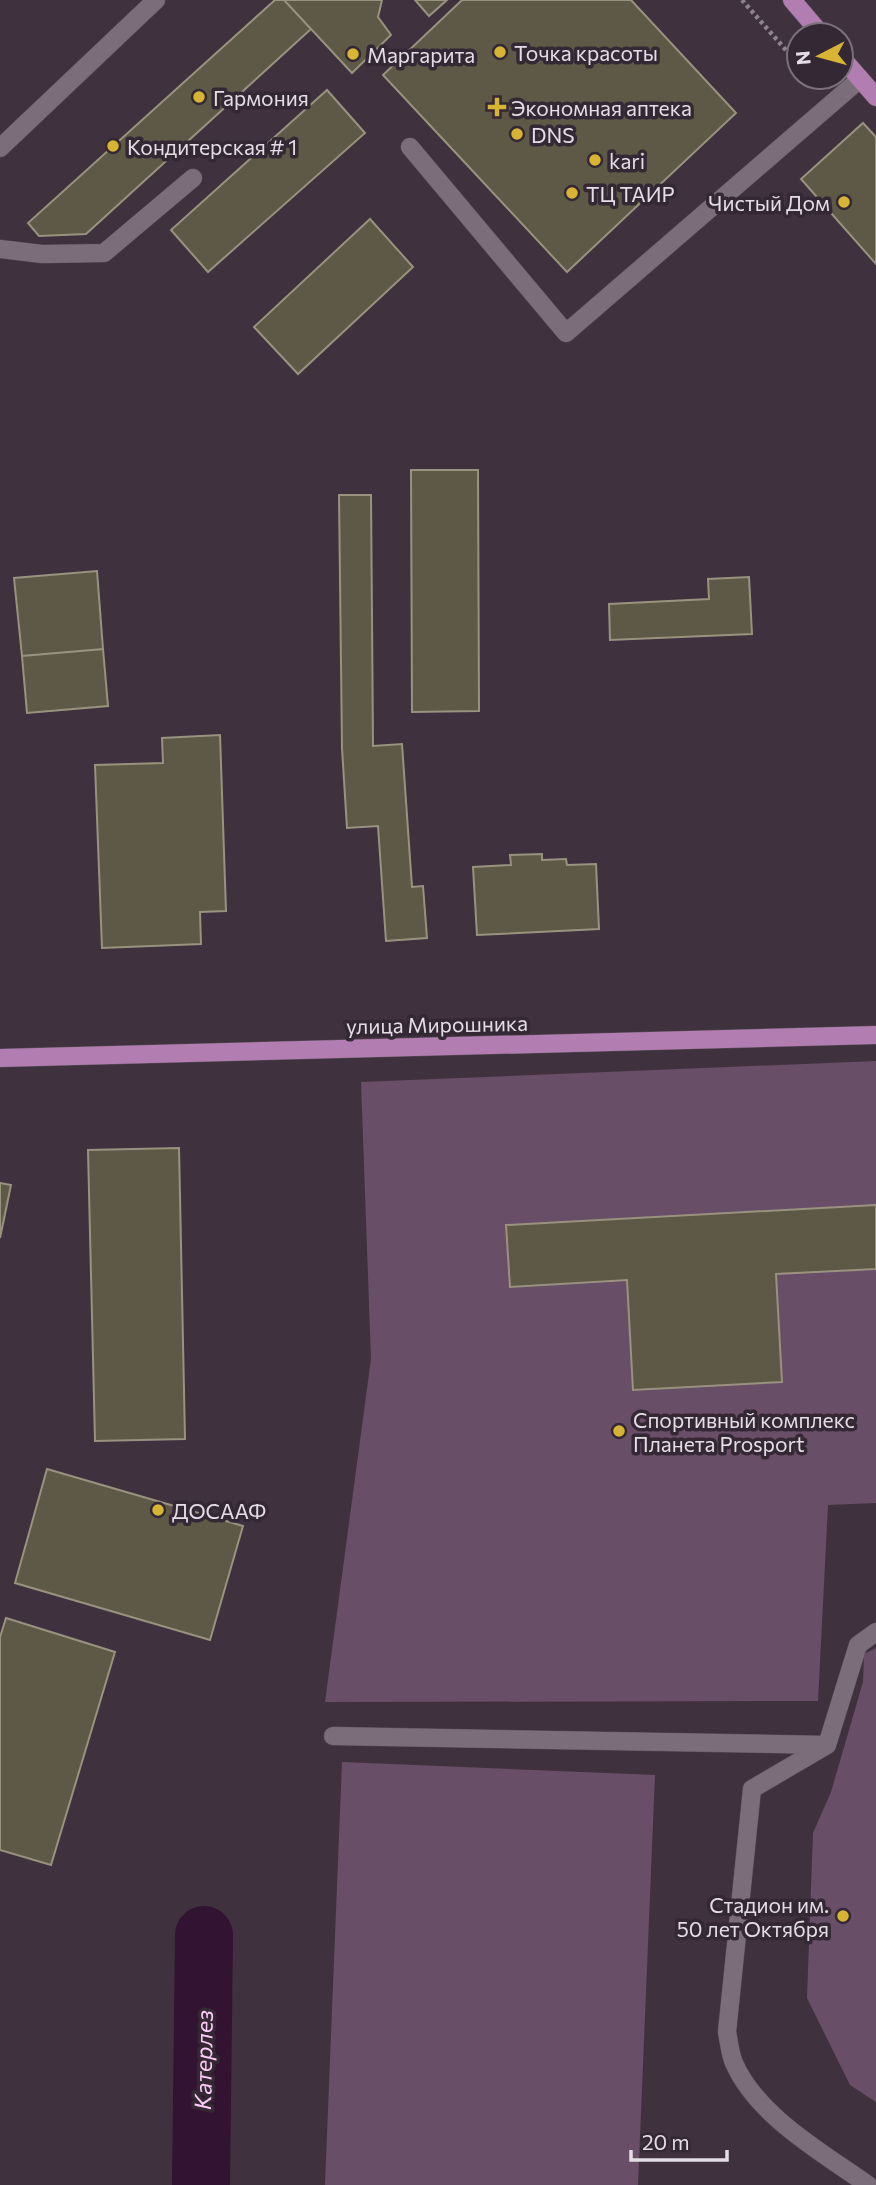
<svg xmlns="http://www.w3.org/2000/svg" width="876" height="2185" viewBox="0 0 876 2185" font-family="Commissioner,sans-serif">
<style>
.green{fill:#694e68}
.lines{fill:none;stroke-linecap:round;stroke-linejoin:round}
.river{stroke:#321331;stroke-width:58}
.building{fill:#5e5847;stroke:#98927f;stroke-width:2}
.minor-casing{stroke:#5b505b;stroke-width:19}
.major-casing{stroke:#5b505b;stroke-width:19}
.path{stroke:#8e848e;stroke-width:4.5;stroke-dasharray:3.5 3.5;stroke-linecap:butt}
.minor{stroke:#7c6d7b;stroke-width:18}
.major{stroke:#b27db0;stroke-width:18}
.poi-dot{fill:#d8b434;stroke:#342834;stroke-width:2.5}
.labels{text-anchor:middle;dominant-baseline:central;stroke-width:7;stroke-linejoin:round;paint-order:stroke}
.poi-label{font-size:21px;fill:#e5dde5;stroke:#342834;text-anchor:start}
.street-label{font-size:21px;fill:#e5dde5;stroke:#342834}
.water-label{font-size:23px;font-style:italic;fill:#fbccf8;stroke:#342834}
</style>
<rect width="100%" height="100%" fill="#3f323e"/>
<!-- green -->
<path class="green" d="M876,1061V1503L828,1505L818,1701L325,1702L371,1359L361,1082Z
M876,1648V2102L850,2085L807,1998L813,1833L831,1792L863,1682L864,1654Z
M342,1762L655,1775L638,2185H325Z"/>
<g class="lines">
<!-- river -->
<path class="river" d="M201,2185L204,1935"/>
</g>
<!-- building -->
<path class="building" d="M275,0H284L311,29L86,234L39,236L28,223Z
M284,0H382L378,17L391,35L352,73Z
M415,0H447L429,16Z
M462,0H631L736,113L567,272L383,75Z
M327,90L365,133L208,272L171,230Z
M863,123L876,137V264L801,179Z
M370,219L413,267L298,374L254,327Z
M411,470H478L479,711L412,712Z
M339,495H371L373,746L402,744L412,887L423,886L427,938L386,941L378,826L347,828L342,748Z
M97,571L103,649L22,656L14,578Z
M749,577L752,634L610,640L609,604L709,599L708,579Z
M103,649L108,706L27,713L22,656Z
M220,735L226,911L200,912L201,944L102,948L95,765L163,763L162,738Z
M542,854V860L566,859L567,865L596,864L599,929L477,935L473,867L511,865L510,855Z
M179,1148L185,1439L95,1441L88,1150Z
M0,1183L11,1185L0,1238Z
M876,1205V1269L776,1274L782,1382L633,1390L627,1280L510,1287L506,1225Z
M47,1469L243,1526L210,1640L15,1583Z
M6,1618L115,1652L51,1865L0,1850V1637Z"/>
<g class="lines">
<defs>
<path id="minor" d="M410,147L566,333L860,79
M0,148L156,0
M0,249L42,254L104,253L193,178
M333,1736L827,1745
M868,2185C823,2153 757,2116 734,2063C730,2054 729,2042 727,2032L752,1789L827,1745L858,1645L876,1632"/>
<path id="major" d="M792,0L822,35
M841,57L876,97
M0,1058L876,1035"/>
</defs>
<!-- minor casing -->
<use href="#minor" class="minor-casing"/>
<!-- major casing -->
<use href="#major" class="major-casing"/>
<!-- path -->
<path class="path" d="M742,0L799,65"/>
<!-- minor -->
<use href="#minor" class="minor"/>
<!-- major -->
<use href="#major" class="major"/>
</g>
<!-- markers -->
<g class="poi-dot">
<circle cx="500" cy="52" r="7"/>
<circle cx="353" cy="54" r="7"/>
<circle cx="199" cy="97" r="7"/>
<path d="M493.5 96.5h7v7h7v7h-7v7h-7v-7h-7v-7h7z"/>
<circle cx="517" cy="134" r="7"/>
<circle cx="113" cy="146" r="7"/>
<circle cx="595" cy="160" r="7"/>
<circle cx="572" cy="193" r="7"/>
<circle cx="844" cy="202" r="7"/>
<circle cx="619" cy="1431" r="7"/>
<circle cx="158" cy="1510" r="7"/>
<circle cx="843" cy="1916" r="7"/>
</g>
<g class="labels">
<!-- poi labels -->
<g class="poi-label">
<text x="514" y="52">Точка красоты</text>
<text x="367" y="54">Маргарита</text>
<text x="213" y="97">Гармония</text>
<text x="511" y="107">Экономная аптека</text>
<text x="531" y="134">DNS</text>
<text x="127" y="146">Кондитерская # 1</text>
<text x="609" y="160">kari</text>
<text x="586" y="193">ТЦ ТАИР</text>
<text x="830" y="202" text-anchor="end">Чистый Дом</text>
<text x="633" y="1419">Спортивный комплекс<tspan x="633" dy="24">Планета Prosport</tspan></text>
<text x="172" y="1510">ДОСААФ</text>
<text x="829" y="1904" text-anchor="end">Стадион им.<tspan x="829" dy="24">50 лет Октября</tspan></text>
</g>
<!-- street labels -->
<g class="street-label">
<text transform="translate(437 1024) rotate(-1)">улица Мирошника</text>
</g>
<!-- water labels -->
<g class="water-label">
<text transform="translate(203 2060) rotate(-89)">Катерлез</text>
</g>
</g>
<!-- north arrow -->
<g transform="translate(820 56) rotate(264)"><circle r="33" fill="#342834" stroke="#7b707b" stroke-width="2"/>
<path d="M0-5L12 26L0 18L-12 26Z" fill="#d8b434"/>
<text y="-10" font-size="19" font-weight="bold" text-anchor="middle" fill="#e5dde5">N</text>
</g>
<!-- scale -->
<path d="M631 2150v10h96v-10" fill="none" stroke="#e5dde5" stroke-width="3.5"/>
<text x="642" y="2150" font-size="21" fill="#e5dde5" stroke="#342834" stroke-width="5" paint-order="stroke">20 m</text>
</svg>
